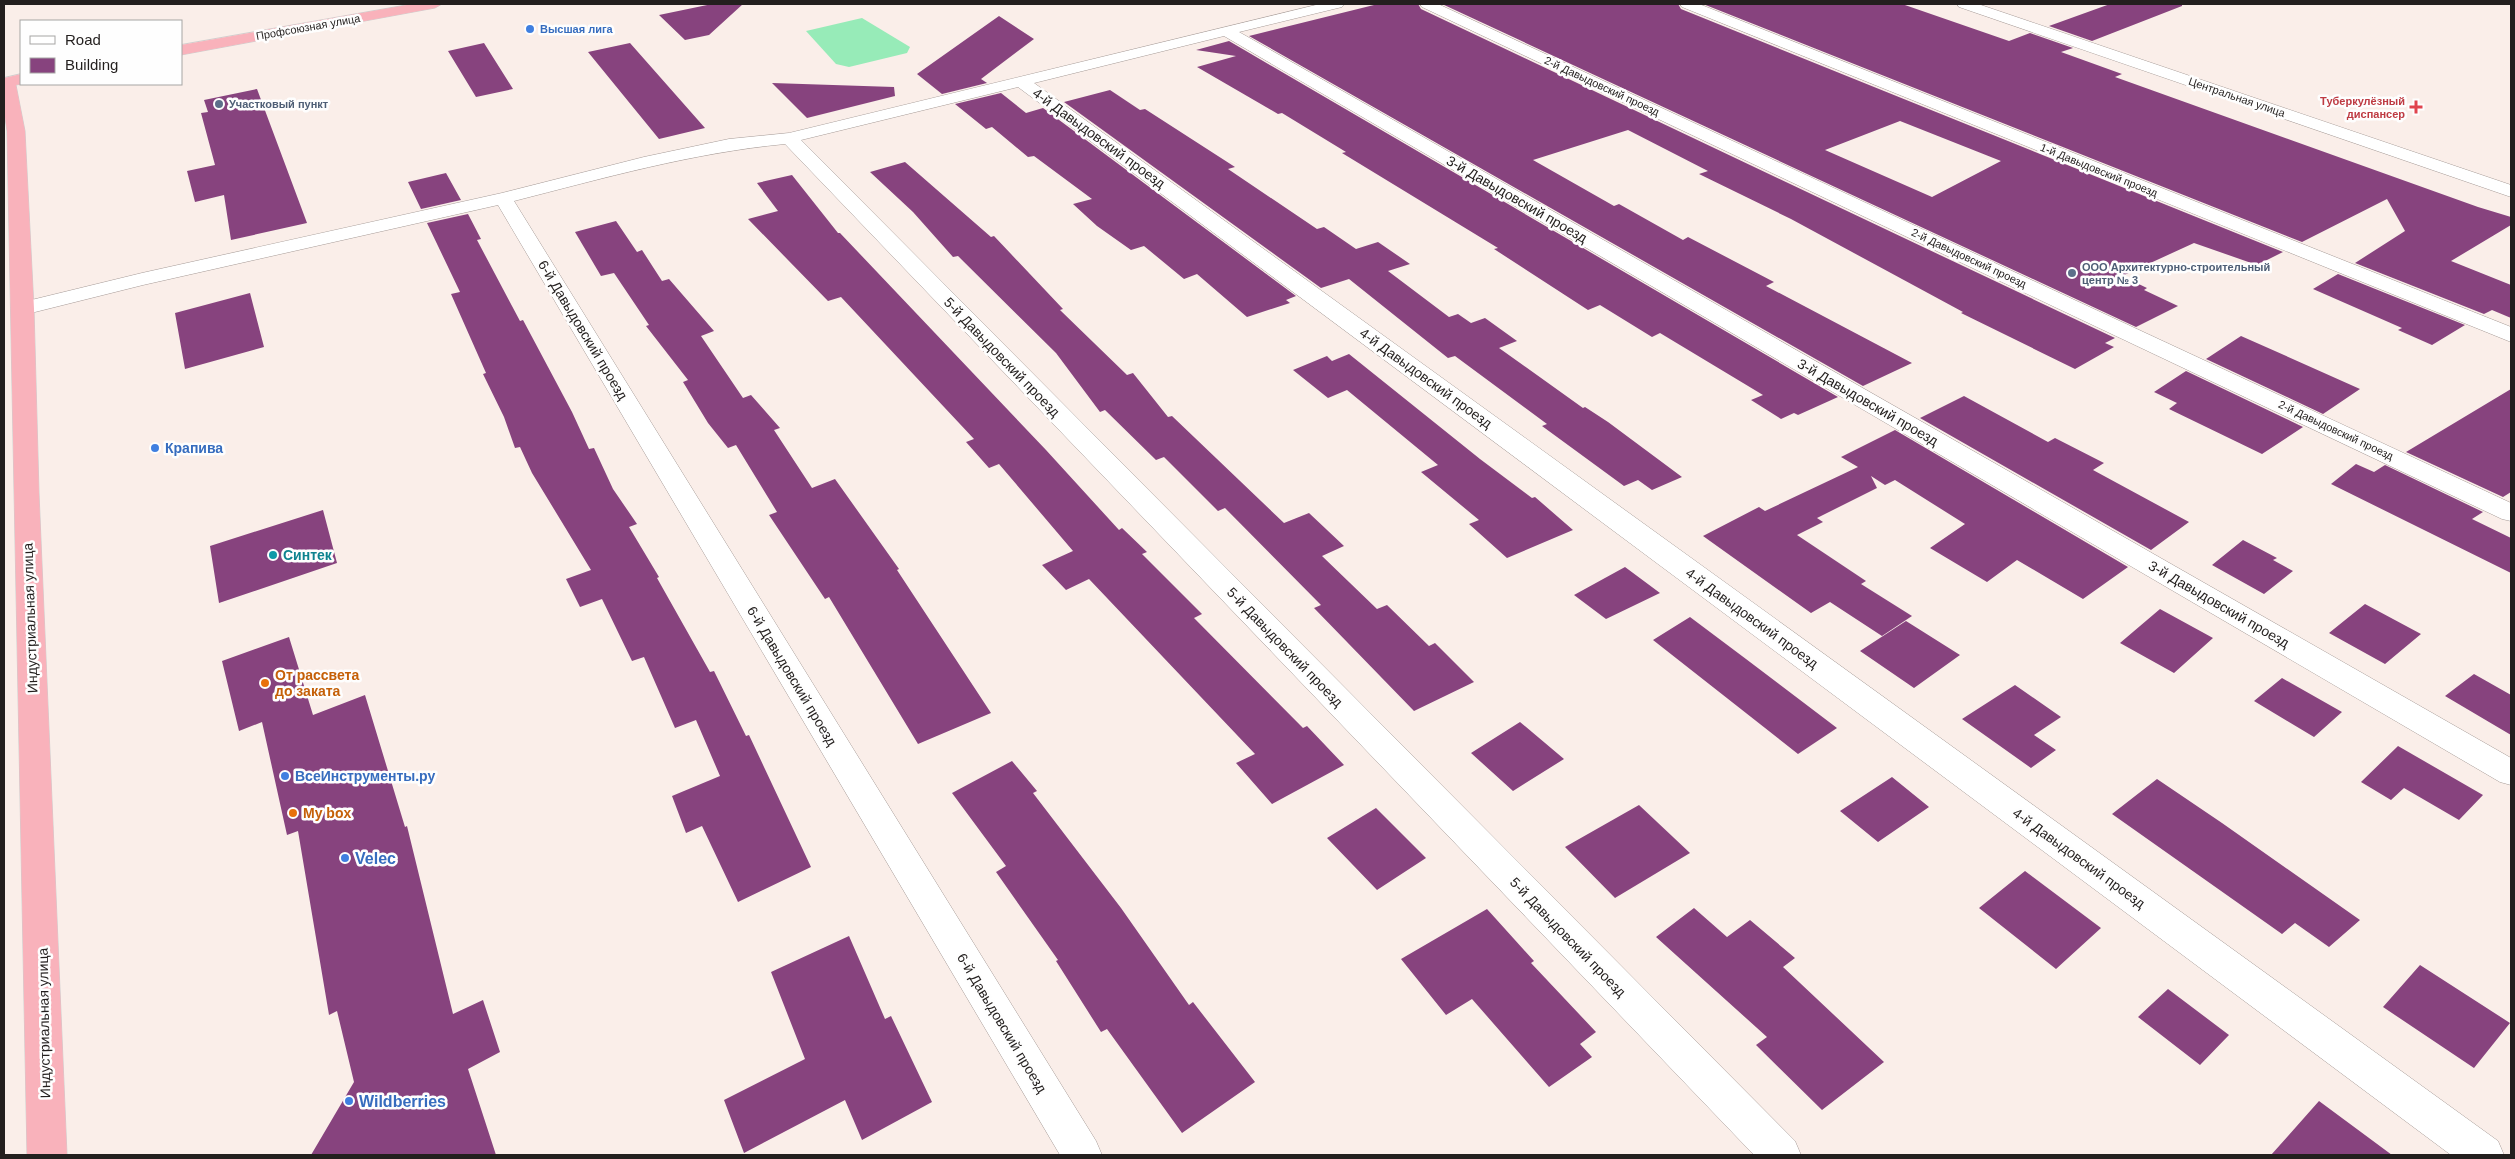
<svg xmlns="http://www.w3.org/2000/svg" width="2515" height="1159" viewBox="0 0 2515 1159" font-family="Helvetica,sans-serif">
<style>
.green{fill:#97ebb8}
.building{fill:#87437e;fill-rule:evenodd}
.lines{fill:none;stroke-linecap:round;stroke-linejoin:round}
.minor-casing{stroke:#a69b97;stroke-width:1}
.highway-casing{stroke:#cfcece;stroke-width:1}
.minor{fill:#fff;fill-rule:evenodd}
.highway{fill:#f9b2bb;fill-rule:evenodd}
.shop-dot{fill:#3f7fe0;stroke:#fefefe;stroke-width:2}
.service-dot{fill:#5c6f8a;stroke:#fefefe;stroke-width:2}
.health-dot{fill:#e0444e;stroke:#fefefe;stroke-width:2}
.culture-dot{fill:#0f9aa8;stroke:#fefefe;stroke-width:2}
.food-dot{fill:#e8710a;stroke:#fefefe;stroke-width:2}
.labels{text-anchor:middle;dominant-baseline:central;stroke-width:5;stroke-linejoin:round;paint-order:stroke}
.far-street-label{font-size:11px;fill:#231f1e;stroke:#fefefe}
.far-shop-label{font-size:11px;font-weight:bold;fill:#366cbe;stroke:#fefefe;text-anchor:start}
.far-health-label{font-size:11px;font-weight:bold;fill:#be3a42;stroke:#fefefe;text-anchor:end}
.far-service-label{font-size:11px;font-weight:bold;fill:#4e5e75;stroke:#fefefe;text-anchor:start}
.street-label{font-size:14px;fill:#231f1e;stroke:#fefefe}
.shop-label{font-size:14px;font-weight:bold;fill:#366cbe;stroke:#fefefe;text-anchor:start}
.culture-label{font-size:14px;font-weight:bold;fill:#0d838f;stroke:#fefefe;text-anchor:start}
.food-label{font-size:14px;font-weight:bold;fill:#c56008;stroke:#fefefe;text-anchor:start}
.near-shop-label{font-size:16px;font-weight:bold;fill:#366cbe;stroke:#fefefe;text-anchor:start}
</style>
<rect width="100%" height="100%" fill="#faeee9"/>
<!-- green -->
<path class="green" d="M862,18L910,47L907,53L849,67L836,64L806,31Z"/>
<!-- building -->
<path class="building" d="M712,4H743L709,35L685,40L659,15Z
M1378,4H1418L1421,9L2115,338L2105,343L2114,347L2075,369L1961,313L1963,312L1791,219L1699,174L1708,171L1628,130L1533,160L1614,206L1619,204L1683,240L1688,237L1774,282L1766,286L1912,363L1863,386L1249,36Z
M1442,4H1678L1681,9L2283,252L2257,265L2194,243L2122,276L2147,288L2144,290L2178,306L2136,327ZM1900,121L2001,161L1932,197L1825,150Z
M1703,4H1902L2009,41L2030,33L2073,48L2061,52L2122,74L2115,77L2478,207L2511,217V225L2451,261L2511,285V318L2492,310L2484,314L2355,263L2405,231L2387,199L2302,242Z
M2110,4H2182V6L2092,41L2049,26Z
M999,16L1034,39L981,79L987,83L942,94L917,74Z
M1229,41L1838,397L1798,415L1794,413L1781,419L1751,400L1763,395L1660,333L1652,337L1600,305L1588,310L1494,249L1498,248L1342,153L1346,152L1282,113L1278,114L1197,67L1236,56L1196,50Z
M484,43L513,89L476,97L448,51Z
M630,43L705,128L659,139L588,52Z
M772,83L894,87L895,96L807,118Z
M257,89L307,223L231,240L224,195L195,202L187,171L215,165L201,113L208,112L204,100Z
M1110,90L1140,110L1145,109L1235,167L1228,169L1317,229L1324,227L1356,249L1378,242L1410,264L1388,271L1449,317L1458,314L1471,323L1485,318L1517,341L1499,348L1583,408L1585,407L1608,422L1682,477L1652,490L1638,480L1624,486L1542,426L1547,424L1455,356L1448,358L1349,279L1321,288L1064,102Z
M1001,93L1026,113L1043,108L1296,296L1286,300L1290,303L1247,317L1197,274L1184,279L1144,246L1131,250L1097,226L1073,204L1092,199L1034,156L1028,157L992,127L986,129L955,104Z
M905,162L991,237L994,236L1063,309L1060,310L1127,375L1133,373L1168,417L1172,416L1284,523L1309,513L1344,546L1322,556L1377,609L1387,605L1429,646L1435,643L1474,682L1414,711L1314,608L1321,605L1225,508L1218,511L1164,457L1156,460L1105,410L1100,412L1056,353L958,256L953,257L913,212L870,172Z
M446,173L461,200L421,209L408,182Z
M792,175L838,233H840L1046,450L1119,530L1122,528L1147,552L1142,554L1202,614L1194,618L1303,728L1307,726L1344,765L1272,804L1236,763L1255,754L1089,579L1066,590L1042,565L1073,551L999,464L989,468L966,442L974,439L841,297L828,301L748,219L778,211L757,183Z
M468,214L481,239L477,240L520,321L523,320L572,412L589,449L594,448L613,489L637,524L629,527L659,577L657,578L710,672L714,671L746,736L749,735L811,867L738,902L702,826L686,833L672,796L720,776L696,720L675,728L644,657L632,661L602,599L580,607L566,579L591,570L532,473L520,447L515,448L504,417L483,374L486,373L451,294L460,292L427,223Z
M616,221L637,252L642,250L662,281L669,279L714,331L701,336L743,398L751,395L780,428L774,430L812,488L835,479L899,569L897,570L991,713L918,744L829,597L825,599L769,515L777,512L736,445L728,448L708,423L683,382L688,380L646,326L649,325L614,273L601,276L575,232Z
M2338,274L2465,325L2432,345L2398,330L2402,328L2313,289Z
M250,293L264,347L185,369L175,313Z
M2241,336L2284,355L2360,389L2323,414L2206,359Z
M1349,354L1480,459L1532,498L1535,497L1573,530L1507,558L1469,524L1479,520L1421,472L1438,465L1347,390L1328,398L1293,370L1327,356L1332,361Z
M2186,371L2303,427L2262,454L2169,409L2177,403L2154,392Z
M2511,389V492L2503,497L2406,452Z
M1964,396L2048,442L2055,438L2104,463L2093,470L2189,522L2151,550L1920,418Z
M1895,430L2128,567L2083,599L2017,560L1987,582L1930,548L1965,524L1895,480L1885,485L1871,476L1877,488L1817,518L1823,522L1797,535L1866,581L1861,584L1912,616L1882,636L1830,602L1811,613L1703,536L1759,507L1765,511L1858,467L1841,457Z
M2356,464L2374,472L2385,465L2483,512L2472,519L2511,538V573L2331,484Z
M323,510L337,563L219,603L210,546Z
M2243,540L2277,558L2273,560L2293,571L2264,594L2212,565Z
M1625,567L1660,593L1606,619L1574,595Z
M2365,604L2421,634L2385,664L2329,633Z
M2160,609L2213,638L2174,673L2120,643Z
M1690,617L1746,659L1837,728L1798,754L1653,640Z
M1906,621L1960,655L1914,688L1860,651Z
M289,637L313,715L365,695L405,827L407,826L453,1014L483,1000L500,1052L468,1069L496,1155H311L354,1082L337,1011L329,1015L298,831L287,835L262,722L239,731L222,661Z
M2474,674L2511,695V735L2445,696Z
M2282,678L2342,712L2314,737L2254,701Z
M2015,685L2061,717L2034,735L2056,750L2031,768L1962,719Z
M1520,722L1564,759L1513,791L1471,753Z
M2398,746L2483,795L2459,820L2404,788L2391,800L2361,782Z
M1012,761L1037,791L1033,793L1121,908L1189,1005L1193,1002L1255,1082L1182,1133L1107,1029L1101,1032L1056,961L1058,960L996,872L1006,866L952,793Z
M1892,777L1929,807L1878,842L1840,811Z
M2157,779L2222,823L2360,920L2329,947L2295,923L2282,934L2112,814Z
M1639,805L1690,853L1615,898L1565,847Z
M1376,808L1426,858L1377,890L1327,838Z
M2025,871L2101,928L2056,969L1979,908Z
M1694,908L1727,937L1750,920L1795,958L1783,967L1884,1062L1822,1110L1756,1045L1767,1037L1656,937Z
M1487,909L1534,961L1531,963L1596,1032L1580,1044L1592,1057L1549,1087L1472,999L1446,1015L1401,959Z
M849,936L885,1019L891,1016L932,1102L862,1140L845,1100L744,1153L724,1100L805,1059L771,972Z
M2420,965L2510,1023L2474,1068L2383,1007Z
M2168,989L2229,1035L2200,1065L2138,1017Z
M2319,1101L2392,1155H2271Z"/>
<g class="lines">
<defs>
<path id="minor" d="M1320,4H1344L1342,7L1239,32L2511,758V785L2500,782L1224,36L1034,83L2498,1141L2504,1155H2451L1018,87L801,140L1795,1141L1801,1155H1754L785,144C692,153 604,178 514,201L1096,1141L1102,1155H1060L498,205L143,285L23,315L15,314L12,309L15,304L142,273L502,193L644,157L729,139L789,133Z
M1420,4H1438L2511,503V521L2502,519L1422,7Z
M1680,4H1699L2511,327V342L1682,7Z
M1957,4H1978L2511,185V197L1959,7Z"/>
<path id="highway" d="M412,4H442L435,8L181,55V45Z
M21,74L22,84L16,85L25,131L34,309L39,493L67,1155H27L7,131L4,111V78Z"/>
</defs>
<!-- minor casing -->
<use href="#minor" class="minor-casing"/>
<!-- highway casing -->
<use href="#highway" class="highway-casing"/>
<!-- minor -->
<use href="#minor" class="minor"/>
<!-- highway -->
<use href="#highway" class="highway"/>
</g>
<!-- markers -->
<g class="shop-dot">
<circle cx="530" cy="29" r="5"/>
<circle cx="155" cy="448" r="5"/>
<circle cx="285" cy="776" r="5"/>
<circle cx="345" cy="858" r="5"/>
<circle cx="349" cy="1101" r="5"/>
</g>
<g class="service-dot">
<circle cx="219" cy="104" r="5"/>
<circle cx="2072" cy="273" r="5"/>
</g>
<path class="health-dot" d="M2413.5 99.5h5v5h5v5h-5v5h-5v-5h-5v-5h5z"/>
<circle class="culture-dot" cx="273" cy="555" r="5"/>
<g class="food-dot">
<circle cx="265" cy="683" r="5"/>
<circle cx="293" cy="813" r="5"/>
</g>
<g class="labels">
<!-- far-street labels -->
<g class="far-street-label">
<text transform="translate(308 27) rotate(-10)">Профсоюзная улица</text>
<text transform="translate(1602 86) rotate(25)">2-й Давыдовский проезд</text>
<text transform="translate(2237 97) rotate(19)">Центральная улица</text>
<text transform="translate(2099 170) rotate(22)">1-й Давыдовский проезд</text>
<text transform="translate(1969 258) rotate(25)">2-й Давыдовский проезд</text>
<text transform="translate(2336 430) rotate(25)">2-й Давыдовский проезд</text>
</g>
<!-- far-shop labels -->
<g class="far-shop-label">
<text x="540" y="29">Высшая лига</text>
</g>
<!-- far-health labels -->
<g class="far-health-label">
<text x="2405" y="101">Туберкулёзный<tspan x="2405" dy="13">диспансер</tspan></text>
</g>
<!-- far-service labels -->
<g class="far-service-label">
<text x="229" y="104">Участковый пункт</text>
<text x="2082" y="267">ООО Архитектурно-строительный<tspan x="2082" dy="13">центр № 3</tspan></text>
</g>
<!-- street labels -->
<g class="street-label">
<text transform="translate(1099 138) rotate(36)">4-й Давыдовский проезд</text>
<text transform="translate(1517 199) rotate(30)">3-й Давыдовский проезд</text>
<text transform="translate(583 330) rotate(59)">6-й Давыдовский проезд</text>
<text transform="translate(1002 357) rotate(46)">5-й Давыдовский проезд</text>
<text transform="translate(1426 378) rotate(36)">4-й Давыдовский проезд</text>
<text transform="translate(1868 402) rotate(30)">3-й Давыдовский проезд</text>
<text transform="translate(2219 604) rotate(30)">3-й Давыдовский проезд</text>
<text transform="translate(30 618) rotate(-92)">Индустриальная улица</text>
<text transform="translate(1752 618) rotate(36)">4-й Давыдовский проезд</text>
<text transform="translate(1285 647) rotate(46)">5-й Давыдовский проезд</text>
<text transform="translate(792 676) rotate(59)">6-й Давыдовский проезд</text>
<text transform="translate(2079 858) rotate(36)">4-й Давыдовский проезд</text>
<text transform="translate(1568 937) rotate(46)">5-й Давыдовский проезд</text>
<text transform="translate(44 1023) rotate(-91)">Индустриальная улица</text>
<text transform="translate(1002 1023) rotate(59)">6-й Давыдовский проезд</text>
</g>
<!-- shop labels -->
<g class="shop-label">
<text x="165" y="448">Крапива</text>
<text x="295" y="776">ВсеИнструменты.ру</text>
</g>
<!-- culture labels -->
<g class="culture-label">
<text x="283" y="555">Синтек</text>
</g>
<!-- food labels -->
<g class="food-label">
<text x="275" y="675">От рассвета<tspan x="275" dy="16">до заката</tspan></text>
<text x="303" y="813">My box</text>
</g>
<!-- near-shop labels -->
<g class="near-shop-label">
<text x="355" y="858">Velec</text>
<text x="359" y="1101">Wildberries</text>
</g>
</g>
<!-- border -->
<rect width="2515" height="1159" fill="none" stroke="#231f1e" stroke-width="10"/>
<!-- legend -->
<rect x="20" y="20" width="162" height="65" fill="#fefefe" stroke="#a6a5a4"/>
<rect x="30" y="36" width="25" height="8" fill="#ffffff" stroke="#a6a5a4"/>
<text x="65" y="45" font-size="15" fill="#231f1e">Road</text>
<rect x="30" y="58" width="25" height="15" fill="#87437e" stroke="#a6a5a4"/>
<text x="65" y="70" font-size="15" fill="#231f1e">Building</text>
</svg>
